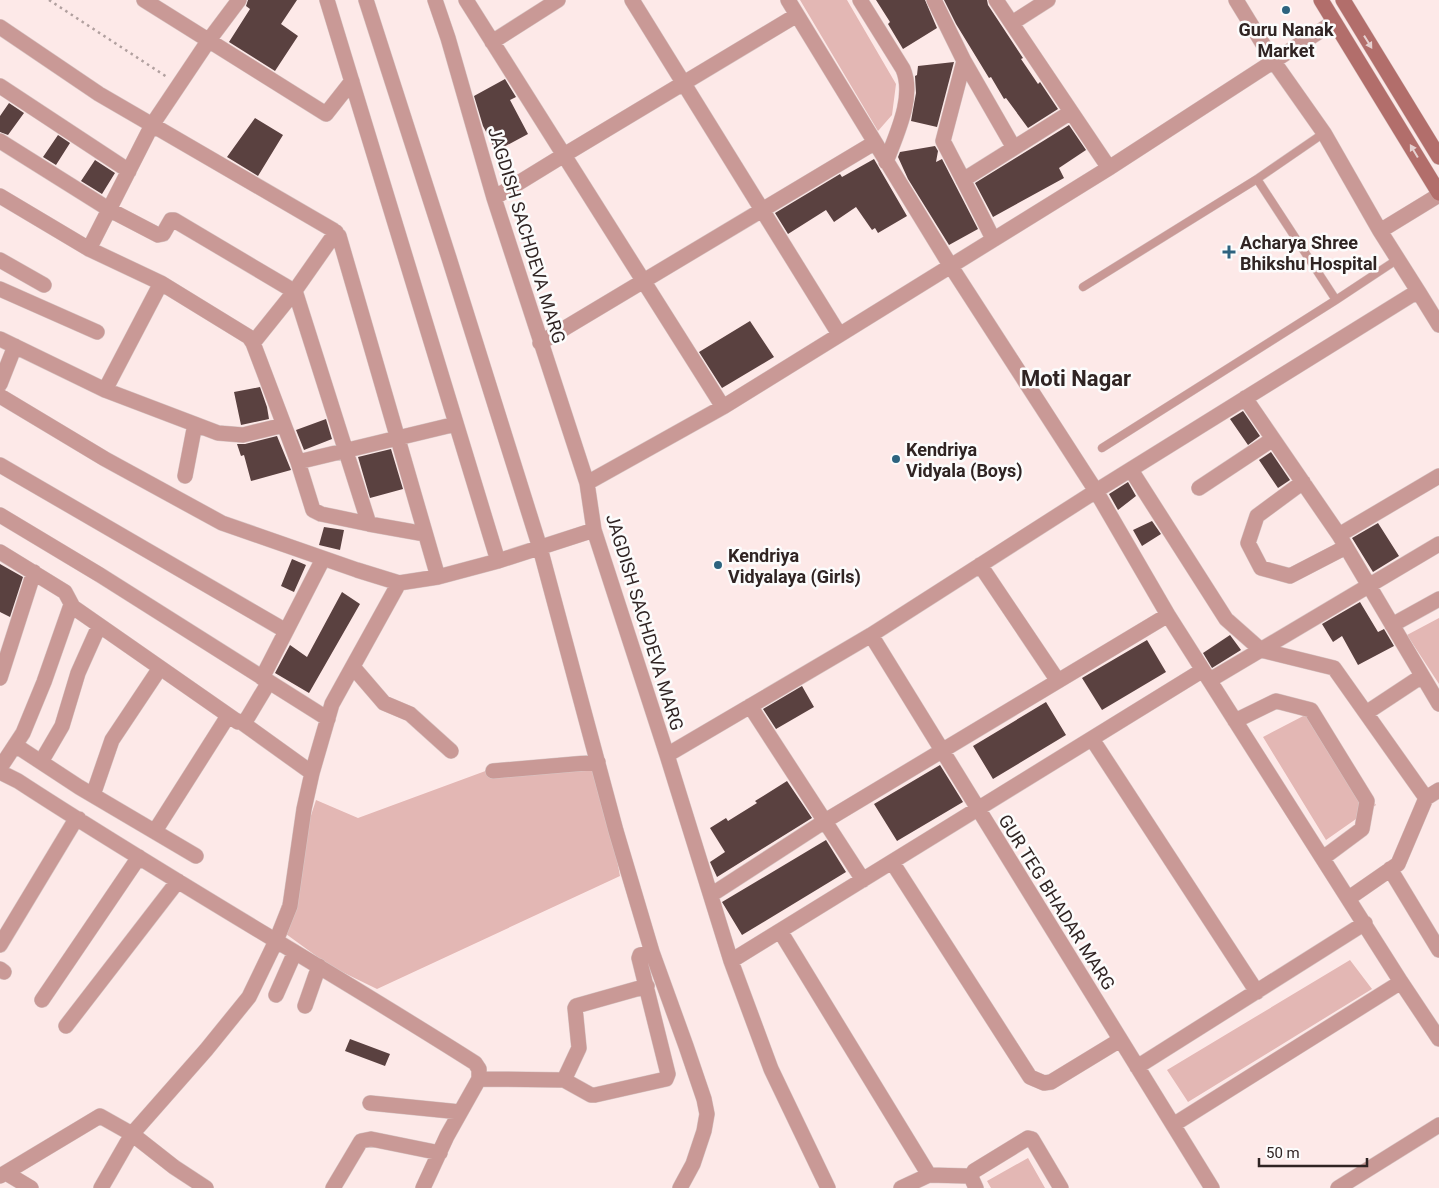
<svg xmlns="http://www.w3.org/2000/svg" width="1439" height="1188" viewBox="0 0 1439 1188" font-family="Roboto,sans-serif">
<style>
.green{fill:#e3b7b4}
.building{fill:#5a4140}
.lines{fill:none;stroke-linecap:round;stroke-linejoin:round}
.lane-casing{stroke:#d8c6c5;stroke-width:9}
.street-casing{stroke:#d8c6c5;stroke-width:16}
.secondary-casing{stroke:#d8c6c5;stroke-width:16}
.path{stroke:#b1a09f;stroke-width:2.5;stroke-dasharray:2.5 4;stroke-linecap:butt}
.lane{stroke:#c99996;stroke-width:8}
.street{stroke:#c99996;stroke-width:15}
.secondary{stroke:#b26e6b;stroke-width:15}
.oneway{fill:#e6d1d0}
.poi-dot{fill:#2d637f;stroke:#fcfcfc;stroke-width:2}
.labels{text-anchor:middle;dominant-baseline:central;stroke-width:5;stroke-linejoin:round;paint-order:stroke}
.poi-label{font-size:18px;font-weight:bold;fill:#302423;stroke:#fcfcfc;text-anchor:start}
.street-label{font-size:18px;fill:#302423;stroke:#fcfcfc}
.district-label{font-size:22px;font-weight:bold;fill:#302423;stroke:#fcfcfc}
</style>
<rect width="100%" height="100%" fill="#fde9e8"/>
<!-- green -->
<path class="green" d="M800,0H847L896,84L892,115L878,131Z
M1439,618V684L1407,635Z
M1311,712L1376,805L1326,840L1263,737Z
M599,762L620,876L377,989L330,966L275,926L316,800L358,818L499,766Z
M1350,960L1372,989L1188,1102L1167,1070Z
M1028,1158L1045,1188H991L987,1181Z"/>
<!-- building -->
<path class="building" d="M248,0H297L281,24L298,36L275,71L229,42L250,9L246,6Z
M876,0H925L937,28L903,49L888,24L890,22Z
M944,0H987L988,5L1023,58L1021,59L1038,84L1040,82L1058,109L1028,128L1006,98L1004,99L991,77L989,78L956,24Z
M954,62L937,127L911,121L916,93L915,76L917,75L918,66Z
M505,79L516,97L510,100L528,134L496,151L483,126L474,96Z
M9,103L24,113L8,135L0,132V116Z
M255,118L283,135L258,176L227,157Z
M1069,125L1086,150L1059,168L1064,178L993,217L975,183Z
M58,135L70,143L56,165L43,157Z
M935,146L938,151L936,162L942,159L978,229L949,245L908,179L898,157L900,152Z
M874,159L907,216L878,233L875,228L872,230L856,207L834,222L826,210L788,234L775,213L840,174L842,177Z
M95,160L115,173L102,194L81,181Z
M750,321L774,357L722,388L699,352Z
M260,387L267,407L269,419L241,425L234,392Z
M1243,411L1260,436L1248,445L1230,419Z
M326,419L332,439L304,450L296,430Z
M277,436L291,470L251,481L244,455L241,456L237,444H245Z
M391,449L403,489L370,498L358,457Z
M1271,452L1290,480L1278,488L1259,460Z
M1128,482L1136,496L1118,510L1109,494Z
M1152,521L1161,534L1142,546L1133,530Z
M1378,523L1399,556L1373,572L1352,538Z
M324,527L344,530L340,550L319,545Z
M292,559L306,565L294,592L281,586Z
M0,564L23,577L10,617L0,612Z
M342,592L360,604L309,693L275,673L290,645L307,657Z
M1360,602L1378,632L1384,629L1394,646L1358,665L1342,636L1333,642L1322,624Z
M1230,635L1241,650L1212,668L1203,653Z
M1147,640L1166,672L1102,710L1082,678Z
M802,686L814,707L776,729L763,709Z
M1046,702L1066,735L993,779L973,746Z
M940,765L963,802L897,841L874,804Z
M787,781L812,818L717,877L710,862L725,852L710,828L726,818L728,821L757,803L755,801Z
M826,840L846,872L742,935L722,902Z
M350,1039L390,1054L385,1066L345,1051Z"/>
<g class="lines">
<defs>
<path id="lane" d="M1257,179L1336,300
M1083,287L1257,179L1324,133
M1102,448L1336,300L1398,259"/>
<path id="street" d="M144,0L326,114L352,81
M327,0L498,561
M366,0L449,258L540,548L616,831L652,952L686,1046L704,1099L707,1114L704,1131L693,1164L680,1188
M435,0L448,38L494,198L587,483L594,530L667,755L731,961L771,1069L828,1188
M466,0L723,407
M632,0L839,334
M788,0L950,265L1096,491L1168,615L1401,982L1439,1039
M860,0L903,69C915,97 896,135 886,162
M934,0L964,61
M996,0L1109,168
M1236,0L1274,62L1324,133L1380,231L1418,291
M1012,23L1048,0
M0,27L99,94L333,230L339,236L438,577
M492,42L558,0
M0,86L129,171
M0,141L110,210L158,235L163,234L171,220H174L287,287L296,294L369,524L425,534
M1014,148L1071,112
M963,180L1014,148L964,61L943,141C960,174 977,206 993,239
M0,196L89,249L161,283L249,337L253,343L298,462L456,424
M494,198L564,155L797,15
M1380,231L1439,195
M89,249L152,125L209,40L239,0
M0,260L44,285
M0,289L97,332
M0,339L105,390L218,433L243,435L284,425
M253,343L294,292L336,232
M540,343L874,143
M0,384L15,346
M105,390L161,283
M0,396L105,459L222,523L357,570L399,583L438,577L498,561L594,530
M1245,398L1339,535L1439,704
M298,462L313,510L321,514L369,524
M0,465L286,631
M1131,470L1226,619L1261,650L1334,668L1426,798L1398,864L1349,898
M185,476L195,424
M1303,482L1257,516L1248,543L1261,568L1290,576L1346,547
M587,483L723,407L1109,168L1334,22
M1199,488L1273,439
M0,515L100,575L328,719
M1339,535L1439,476
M0,552L65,592L73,607L238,722L245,721L248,717L269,682
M980,565L1058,681
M1392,625L1439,599
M871,635L1212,1188
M353,667L384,703L410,714L451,751
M0,678L34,572
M262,678L323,559
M1210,680L1439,544
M750,706L863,880
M1366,713L1422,676
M1235,721L1276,701L1311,710L1367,801L1362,829L1323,858
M241,722L312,773
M1092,739L1257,992
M15,745L79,787L196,856
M667,755L871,635L1096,491L1418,291L1439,325
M41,762L62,726L78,673L99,626
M0,768L23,733L44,682L71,605
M493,771L598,762
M0,772L18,781C168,879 324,967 475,1063L479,1069V1079L447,1136L423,1188
M93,795L112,740L160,668
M1426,798L1439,790
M155,831L228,716
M892,862L1030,1077L1044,1083L1051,1082L1120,1040
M1390,869L1439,950
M711,895L825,821L1168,615
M780,931L929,1175
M0,945L73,824L79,819
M731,961L1203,670
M0,969L4,972
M276,995L295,952
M42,1000L139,857
M305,1006L319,966
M66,1026L178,881
M1137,1067L1365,923
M479,1079L564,1080L591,1095H595L666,1079L668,1074L639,958L640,955L652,952
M564,1080L579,1048L575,1008L576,1006L647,986
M370,1103L460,1112
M1173,1125L1401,982
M6,1173L31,1188
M0,1176L100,1116L132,1134L174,1167L206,1188
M101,1188L132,1134L206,1050L249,997L276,941L290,906L304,809L312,773L332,704L399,583
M333,1188L361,1141L371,1139L440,1153
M901,1188L929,1175L967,1176L972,1175
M976,1188L971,1177L974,1171L1028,1138L1032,1139L1061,1188
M1338,1188L1439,1125"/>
<path id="secondary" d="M1321,0L1439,193
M1343,0L1439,157"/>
</defs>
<!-- lane casing -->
<use href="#lane" class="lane-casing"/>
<!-- street casing -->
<use href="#street" class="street-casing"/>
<!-- secondary casing -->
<use href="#secondary" class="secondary-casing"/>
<!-- path -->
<path class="path" d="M49,0L167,77"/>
<!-- lane -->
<use href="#lane" class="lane"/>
<!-- street -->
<use href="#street" class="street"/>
<!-- secondary -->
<use href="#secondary" class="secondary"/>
</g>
<!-- one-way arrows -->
<defs><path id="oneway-solid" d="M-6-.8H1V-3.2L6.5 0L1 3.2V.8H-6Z" transform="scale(1.25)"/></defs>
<g class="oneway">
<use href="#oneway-solid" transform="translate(1368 42) rotate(58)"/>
<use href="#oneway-solid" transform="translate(1414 151) rotate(-121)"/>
</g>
<!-- markers -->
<g class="poi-dot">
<circle cx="1286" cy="10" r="5"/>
<path d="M1226.5 244.5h5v5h5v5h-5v5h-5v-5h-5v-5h5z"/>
<circle cx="896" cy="459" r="5"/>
<circle cx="718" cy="565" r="5"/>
</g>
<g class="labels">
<!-- poi labels -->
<g class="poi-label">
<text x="1286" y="29" text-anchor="middle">Guru Nanak<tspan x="1286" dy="21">Market</tspan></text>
<text x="1240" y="242">Acharya Shree<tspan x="1240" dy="21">Bhikshu Hospital</tspan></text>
<text x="906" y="449">Kendriya<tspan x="906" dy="21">Vidyala (Boys)</tspan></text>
<text x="728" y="555">Kendriya<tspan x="728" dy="21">Vidyalaya (Girls)</tspan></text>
</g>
<!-- street labels -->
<g class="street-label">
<text transform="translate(527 235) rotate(73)">JAGDISH SACHDEVA MARG</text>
<text transform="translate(645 622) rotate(73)">JAGDISH SACHDEVA MARG</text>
<text transform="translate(1057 902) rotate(58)">GUR TEG BHADAR MARG</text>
</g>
<!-- district labels -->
<g class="district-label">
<text x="1076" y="378">Moti Nagar</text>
</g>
</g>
<!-- scale -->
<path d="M1259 1158v8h108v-8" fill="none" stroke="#302423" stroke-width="2.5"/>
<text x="1266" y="1158" font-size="15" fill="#302423" stroke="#fcfcfc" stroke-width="4" paint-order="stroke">50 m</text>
</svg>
